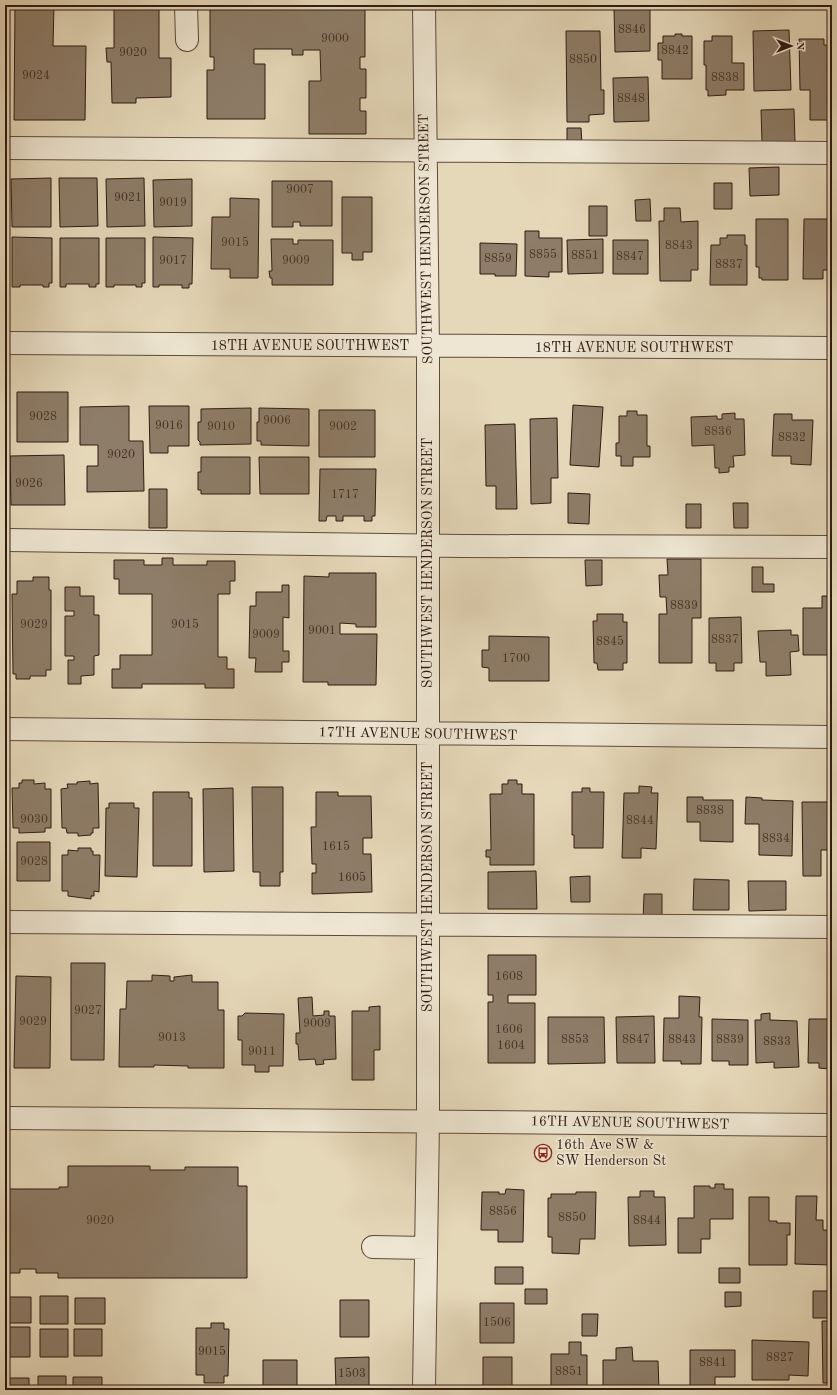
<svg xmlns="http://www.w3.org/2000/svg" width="837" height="1395" viewBox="0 0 837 1395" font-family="'Old Standard TT',serif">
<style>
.building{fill:#8e7d69;stroke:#301b13}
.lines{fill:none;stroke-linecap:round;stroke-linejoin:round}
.minor-casing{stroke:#5d4a3c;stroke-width:24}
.minor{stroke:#eee6d2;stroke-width:22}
.labels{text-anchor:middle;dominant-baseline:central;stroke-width:3.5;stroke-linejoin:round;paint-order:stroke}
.number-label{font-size:12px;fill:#483428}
.street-label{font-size:14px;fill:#301b13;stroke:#eee6d2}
.poi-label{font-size:14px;fill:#301b13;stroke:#eee6d2;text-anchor:start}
</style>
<rect width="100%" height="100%" fill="#e5d8b9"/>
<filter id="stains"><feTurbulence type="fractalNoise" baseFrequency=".005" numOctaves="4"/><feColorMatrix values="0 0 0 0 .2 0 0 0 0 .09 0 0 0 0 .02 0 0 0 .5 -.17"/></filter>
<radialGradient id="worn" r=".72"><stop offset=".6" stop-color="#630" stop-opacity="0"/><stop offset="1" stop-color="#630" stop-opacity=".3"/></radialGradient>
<!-- building -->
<path class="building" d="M5,5H7L6,142H5Z
M15,5H54L53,46H86L85,120H14Z
M114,5H159V58H171V97L136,98V103H112L111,62H107L106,48H114Z
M210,5H233V9H247V5H275V9H283V5H295V9H300V5H329V9H341V5H365V57H360V69H366V98H360V111H366V134H309V81H321L320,50H303V55H292V49H254V64H265V119H207V70H214V57H210Z
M614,8H650V51L615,52Z
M789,30L791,90L754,91L753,31Z
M566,31H600L601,90H604V114L589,115V122H567Z
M675,34H682V36H692V79H662V60H658V43H663V36H675Z
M712,36H732V63H744V90H726V95L708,96V90H706V65H704V41H712Z
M799,39H824V45H832V120H810V90H800Z
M648,77L649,121L614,122L613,78Z
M794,109L795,142L762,143L761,110Z
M567,128H581L582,144H567Z
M779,167V195L750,196L749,168Z
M51,178V227H12L11,179Z
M59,178H97L98,226L60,227Z
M144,178L145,226L107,227L106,179Z
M192,179V226L154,227L153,180Z
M272,181H332V226H300V222H293V227H272Z
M714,183H732V209H714Z
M342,197H372V252H363V260H352V253H342Z
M230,198L259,199L258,278H230V269H211L212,217H230Z
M650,199L651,221H636L635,200Z
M589,206H607V236H589Z
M664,208H680L681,222L698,221V270H691V281H660L659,221H664Z
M756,219H788V280H762V278H759V267H756Z
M804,219H832V270H823V279H803Z
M525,231H539V238H562V272H549V277L525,276Z
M727,235H745V245H747V285H710L711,245H720V238H727Z
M12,237L52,238V283H49V287H43V285H20V287H12Z
M153,237L193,238L192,284H189V288H182V285H159V287H153Z
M60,238H99V284H96V287H89V284H66V287H60Z
M106,238H145V283H142V287H136V285H114V287H106Z
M271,239H293V244H298V240H333V285H272V278H270L269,271H272Z
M603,239V273L568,274L567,240Z
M613,240H648V274H613Z
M480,243L517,244L516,276H495V274H480Z
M17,392H68V442H17Z
M573,405L603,407L599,467L570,465Z
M129,406V441H143L144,491L87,492V466H98V445H80V407Z
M149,406H189V446H168V453H150Z
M251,408V444L200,445V442L198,440V422H201V409Z
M259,408L309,409V446L261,445V441H257V422H259Z
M319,410H375V457H319Z
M627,411H637V415H647V446H650V457H633V466H621V456H616V443H619V416H627Z
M735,413V419H744L745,455L733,456L734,467H729V472L719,473V468H715L714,445L692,446L691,417L717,416V419H722V414Z
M774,414H792V420H813L811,465L791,464V456H772Z
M557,418L558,478H551V503L531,504L530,419Z
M515,424L517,509H496V486H486L485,425Z
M64,455L65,505H11L10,456Z
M201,457H250V494H201V490H198V472H201Z
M259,457H309V494H260Z
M320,469H376L375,516H372V521H364V516H343V521H336V516H327L326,521H319Z
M149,489H167V528H149Z
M568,493L590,494L589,524L568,523Z
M733,503H748V528H734Z
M686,504H701V528H686Z
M162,558H173V565H207V561H235V581H230V594H218V657H227V669H234V688H205V684H142V688H112V669H120V655H152V594H119V579H114V560H144V565H162Z
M667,559H701V618H692V663H659V614H667L666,597H660L659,575H668Z
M585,560H602V585L586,586Z
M831,560H832V587H831Z
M5,562H6L5,668Z
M752,567H763V584H774V592H752Z
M329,573H376V627H356V624L340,623V634H377L376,685H328V682H303L304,576L329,577Z
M33,577H49V590H51V670H46V676H30V679H16V674H13L12,594H17V581H33Z
M282,585H289V618L283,617V651H289V662H282V672H255L256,658H249L250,606H256V592H282Z
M65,587H80V596H94V615H99V655L94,656V675L81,676V684H68V660H74V656H65V616H74V611H65Z
M822,596H832V655H803V608H822Z
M597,614H623V622H627V663H623V670H598L597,663H594L593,621H597Z
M741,617L742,663H734V671H716V663H709V618Z
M791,630V635H798L799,651L790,652L791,675L766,676V662H760L758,631Z
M489,636L549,637V681H489V668L482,667V650H489Z
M22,780H34V784L45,783V789H51V828H45V832L19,833V828H13L12,788H19V783H22Z
M508,780H517V784H522V794H534V865H490V857H486V850H491L490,794H502V784H508Z
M90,781V784L98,783L99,828H93V833H91V835L78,836V833H67L66,828H62L61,789L68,788L67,784H77V782Z
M639,786L652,787L651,793H658L656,849L641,848V858H622L624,793H639Z
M252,787H283V872H280V886H260V872H253Z
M233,788L234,871L204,872L203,789Z
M582,788H590V792H604L603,848H574V835H572V792H582Z
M153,792H189V798H192V866H153Z
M316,792H338V796H371L372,838H363V854H371L372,892L312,894V873H316V864H312L311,827H316Z
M687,797H703V800H733V842L700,841V822H687Z
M746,797L762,798V800L793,801L792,856L759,855V824H745Z
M802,802H828V814H832V850H821V876H803Z
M109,803H134V808H139L137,877L105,876L106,808H109Z
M17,842H50V881H17Z
M78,848H91V851H93V855H100L99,892L94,891V896H91V899L68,896V891H62V855H68V850L78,851Z
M536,871L537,909H488V872Z
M590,876V902H571L570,877Z
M694,879L729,880V910H693Z
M748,881H786V910L749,911Z
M644,894H662V921H643Z
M488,955H536V995H508V1003H535V1063H488V1002H493V995H488Z
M71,963H105L104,1060H71Z
M152,975L170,976V981H174V977L192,975V982H218V1010H224V1068H188V1066L154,1065V1067H119L120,1009H126L127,981H152Z
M16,976L51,977L50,1068H14Z
M679,996L700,997L699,1017H702L701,1064H681V1061H663L664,1018H679Z
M312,997L313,1016L324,1015V1011H329V1016H335L336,1059L323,1060L324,1064L316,1065L315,1059L299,1060L298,1044H296V1033H300L298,998Z
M380,1006V1050H374V1080H352V1011H369V1007Z
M245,1013L284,1014L283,1066H269V1072H255V1065H242V1040H238V1016H242Z
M770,1013V1020L797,1021L799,1067L774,1068V1062L756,1063L755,1020H761V1014Z
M654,1016L655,1063H617L616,1017Z
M548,1017H604L605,1063L548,1064Z
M712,1019L748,1020V1065H729V1061H712Z
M809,1019H832V1063H829V1069L819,1068V1063H808Z
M68,1166H150V1170H185V1167H238V1186H247V1278H58V1273H36V1269H20V1273H5V1189H59V1187H68Z
M715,1184H724V1189H733V1219H710V1239H701V1253H678V1218H694V1186H710V1188H715Z
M506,1189L524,1190L523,1242H498V1230H481L482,1192H499V1194H505Z
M640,1191H654V1197H665L666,1245L629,1246L628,1197H640Z
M576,1192H596L595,1239H580L579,1254L552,1253V1237H548V1198H551V1194H576Z
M796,1196H817L816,1220H823V1230H832V1265L795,1264Z
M749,1197H769V1221H777V1223H790V1235H787V1265H749Z
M495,1267H523V1284H495Z
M719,1268H740V1283H719Z
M525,1289H547V1304H525Z
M813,1291H832V1318H813Z
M725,1292H741V1306L725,1307Z
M40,1296H68V1324H40Z
M5,1297H31V1323H5Z
M75,1298H105V1324H75Z
M340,1300H369V1337H340Z
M480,1303H514V1343H480Z
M582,1314H598L597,1336H582Z
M822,1321H832V1383H823Z
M211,1323H224V1329H229L228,1376H224V1383H204V1375H196V1328H211Z
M5,1327H30V1357H5Z
M40,1329H68V1357H40Z
M74,1329H102V1356H74Z
M752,1340L809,1342L808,1376L789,1375V1380H752Z
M569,1342H581V1355H587V1390H551V1354H569Z
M632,1347L633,1361H658L659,1390H603V1360H616V1348Z
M690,1350H735V1377H715V1390H690Z
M369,1357V1390H336L335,1358Z
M483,1357H512V1390H483Z
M263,1360H297V1390H263Z
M38,1376H66V1390H38Z
M73,1377H102V1390H73Z
M5,1378H29V1390H5Z"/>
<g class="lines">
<defs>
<path id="minor" d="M186,5L187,40
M5,148L832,153
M5,343L832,348
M5,540L463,546L832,547
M5,729L832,737
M5,922L832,927
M5,1118L832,1125
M373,1247L426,1248
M424,1390L428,1121V347L424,5"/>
</defs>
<!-- minor casing -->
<use href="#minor" class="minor-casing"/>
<!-- minor -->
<use href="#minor" class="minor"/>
</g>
<!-- icons -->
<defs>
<symbol id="bus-ring" viewBox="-11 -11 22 22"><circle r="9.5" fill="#eee6d2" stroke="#8f2418" stroke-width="1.5"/><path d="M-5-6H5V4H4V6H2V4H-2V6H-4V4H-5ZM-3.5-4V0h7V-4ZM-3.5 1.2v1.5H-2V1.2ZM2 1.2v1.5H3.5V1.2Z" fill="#8f2418"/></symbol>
</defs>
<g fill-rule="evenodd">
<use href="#bus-ring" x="533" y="1143" width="20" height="20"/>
</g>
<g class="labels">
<!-- number labels -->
<g class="number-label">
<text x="632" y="30">8846</text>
<text x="335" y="39">9000</text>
<text x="675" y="51">8842</text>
<text x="133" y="53">9020</text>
<text x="583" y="60">8850</text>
<text x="36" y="76">9024</text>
<text x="725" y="78">8838</text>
<text x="631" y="99">8848</text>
<text x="300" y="190">9007</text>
<text x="128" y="198">9021</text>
<text x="173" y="203">9019</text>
<text x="235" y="243">9015</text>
<text x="679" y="246">8843</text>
<text x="543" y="255">8855</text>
<text x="585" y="256">8851</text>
<text x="630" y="257">8847</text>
<text x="498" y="259">8859</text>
<text x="173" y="261">9017</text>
<text x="296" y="261">9009</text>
<text x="729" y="265">8837</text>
<text x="43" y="417">9028</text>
<text x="277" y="421">9006</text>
<text x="169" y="426">9016</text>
<text x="221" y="427">9010</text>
<text x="343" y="427">9002</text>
<text x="718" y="432">8836</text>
<text x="792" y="438">8832</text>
<text x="121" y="455">9020</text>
<text x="29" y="484">9026</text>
<text x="345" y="495">1717</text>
<text x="684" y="606">8839</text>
<text x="34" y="625">9029</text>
<text x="185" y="625">9015</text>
<text x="322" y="631">9001</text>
<text x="266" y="635">9009</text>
<text x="725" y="640">8837</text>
<text x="610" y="642">8845</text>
<text x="516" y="659">1700</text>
<text x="710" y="811">8838</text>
<text x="34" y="820">9030</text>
<text x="640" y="821">8844</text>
<text x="776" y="839">8834</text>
<text x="336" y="847">1615</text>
<text x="34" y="862">9028</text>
<text x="352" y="878">1605</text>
<text x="509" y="977">1608</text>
<text x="88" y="1011">9027</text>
<text x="33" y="1022">9029</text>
<text x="317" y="1024">9009</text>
<text x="509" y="1030">1606</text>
<text x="172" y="1038">9013</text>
<text x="575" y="1040">8853</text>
<text x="636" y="1040">8847</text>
<text x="682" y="1040">8843</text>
<text x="730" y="1040">8839</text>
<text x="777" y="1042">8833</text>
<text x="511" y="1046">1604</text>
<text x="262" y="1052">9011</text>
<text x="503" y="1212">8856</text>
<text x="572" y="1218">8850</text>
<text x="100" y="1221">9020</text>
<text x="647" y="1221">8844</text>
<text x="497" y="1323">1506</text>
<text x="212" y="1352">9015</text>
<text x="780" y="1358">8827</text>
<text x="713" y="1363">8841</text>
<text x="569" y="1372">8851</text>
<text x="352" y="1374">1503</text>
</g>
<!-- street labels -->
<g class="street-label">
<text transform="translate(426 239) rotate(-91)">SOUTHWEST HENDERSON STREET</text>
<text x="310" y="346">18TH AVENUE SOUTHWEST</text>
<text x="634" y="348">18TH AVENUE SOUTHWEST</text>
<text transform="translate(428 563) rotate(-90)">SOUTHWEST HENDERSON STREET</text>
<text transform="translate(418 734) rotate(1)">17TH AVENUE SOUTHWEST</text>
<text transform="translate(428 887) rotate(-90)">SOUTHWEST HENDERSON STREET</text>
<text transform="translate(630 1123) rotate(1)">16TH AVENUE SOUTHWEST</text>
</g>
<!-- poi labels -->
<g class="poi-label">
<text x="556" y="1145">16th Ave SW &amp;<tspan x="556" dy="16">SW Henderson St</tspan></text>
</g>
</g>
<!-- margin -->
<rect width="837" height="1395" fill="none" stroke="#e5d8b9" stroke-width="20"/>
<rect x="6" y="6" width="825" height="1383" fill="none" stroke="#301b13" stroke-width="2"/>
<rect x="10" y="10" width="817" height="1375" fill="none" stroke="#301b13"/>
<!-- north arrow -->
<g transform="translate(791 46) rotate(90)" stroke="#eee6d2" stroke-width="3" paint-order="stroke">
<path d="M0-3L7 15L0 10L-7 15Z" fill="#301b13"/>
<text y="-6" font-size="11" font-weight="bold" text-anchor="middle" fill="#301b13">N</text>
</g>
<rect width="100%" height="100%" filter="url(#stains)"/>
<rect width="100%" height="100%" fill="url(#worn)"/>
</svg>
